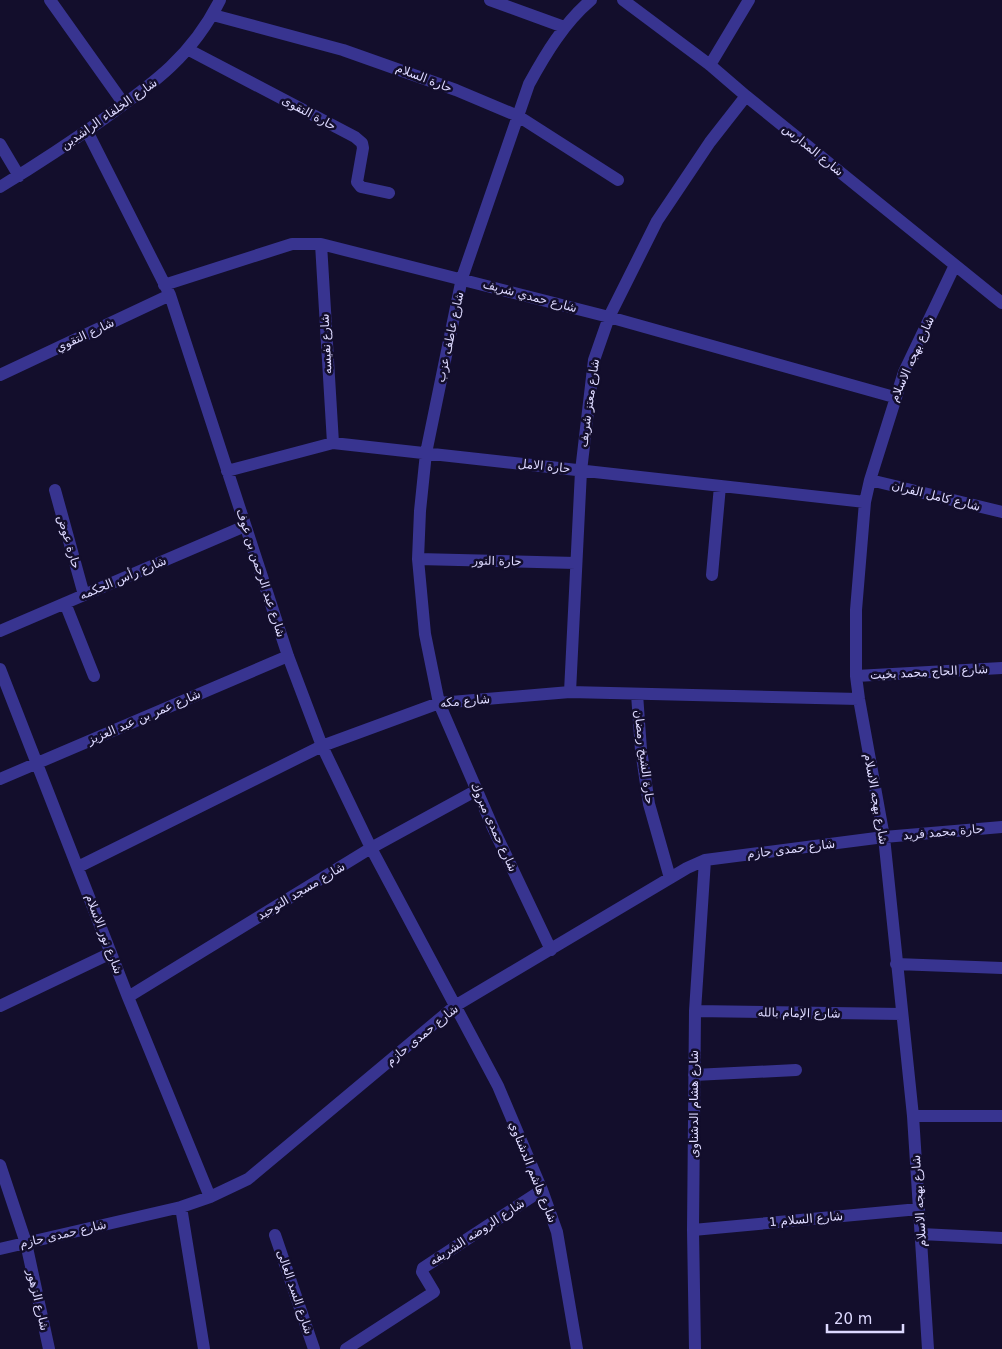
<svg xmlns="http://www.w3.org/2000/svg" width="1002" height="1349" viewBox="0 0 1002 1349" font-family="'DejaVu Sans',Cairo,sans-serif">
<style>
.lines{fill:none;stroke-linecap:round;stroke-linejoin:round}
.minor{stroke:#383490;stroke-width:12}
.labels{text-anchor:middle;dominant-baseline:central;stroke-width:5;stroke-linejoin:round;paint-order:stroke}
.street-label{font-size:12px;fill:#ddd9ff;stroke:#130e2c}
</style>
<rect width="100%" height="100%" fill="#130e2c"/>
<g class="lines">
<!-- minor -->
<path class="minor" d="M50,0L124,104
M490,0L564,27
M623,0L710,65L746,96L1002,303
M213,15L343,50L456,90L518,116L618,180
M189,50L355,137L362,143L363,148L357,182L361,187L389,193
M710,65L749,0
M87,131L170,295L288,656L322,746L371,848L498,1086L542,1190L557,1232L577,1349
M0,144L19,176
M0,187C36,165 71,142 105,118C154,83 192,56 220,0
M321,244L333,443
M164,285L292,244H321L609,317L894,397
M0,375L170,295
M227,471L333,443L865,502
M870,480L1002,512
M55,490L84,595
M418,559L576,563
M712,575L720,486
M65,603L94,676
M0,631L245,526
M0,669L128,997L210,1197
M856,676L1002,668
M570,692L581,471L594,360L609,317L657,221L710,142L746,96
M637,694L641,750L649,804L670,878
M0,779L288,656
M78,867L322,746L439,703L570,692L859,699
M551,950L494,830L439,703L425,634L418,559L420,511L426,453L462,278L529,84C546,53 564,23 591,0
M896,964L1002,968
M128,997L371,848L477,790
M0,1006L111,953
M695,1011L902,1014
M694,1075L796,1070
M913,1116H1002
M0,1165L26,1243L49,1349
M181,1207L204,1349
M693,1230L919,1209
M921,1234L1002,1238
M275,1235L314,1349
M0,1249L181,1207L210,1197L248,1179L455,1006L687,868L705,860L884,837L1002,827
M346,1349L434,1292L422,1272L423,1268L542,1190
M695,1349L693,1230L695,1011L705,860
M928,1349L913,1116L884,837L859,699L856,676V610L865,502L870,480L904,372L955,265"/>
</g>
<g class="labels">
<!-- street labels -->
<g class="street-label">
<text transform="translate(424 78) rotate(21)">حارة السلام</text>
<text transform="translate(309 113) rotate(28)">حارة التقوى</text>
<text transform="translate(109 114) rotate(-35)">شارع الخلفاء الراشدين</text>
<text transform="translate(813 150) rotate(39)">شارع المدارس</text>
<text transform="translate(530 296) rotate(15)">شارع حمدي شريف</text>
<text transform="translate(85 335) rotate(-25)">شارع التقوي</text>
<text transform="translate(450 337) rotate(-78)">شارع عاطف عزب</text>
<text transform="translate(326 344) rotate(-93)">شارع نفيسه</text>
<text transform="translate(912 359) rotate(-66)">شارع بهجه الاسلام</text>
<text transform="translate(589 403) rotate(-82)">شارع معتز شريف</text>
<text transform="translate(544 466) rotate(6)">حارة الامل</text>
<text transform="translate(936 496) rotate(14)">شارع كامل الفران</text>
<text transform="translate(69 542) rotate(74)">حارة عوض</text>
<text transform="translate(497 561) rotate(1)">حارة النور</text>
<text transform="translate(261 573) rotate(72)">شارع عبد الرحمن بن عوف</text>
<text transform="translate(123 578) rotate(-23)">شارع رأس الحكمه</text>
<text transform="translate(929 672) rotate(-3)">شارع الحاج محمد بخيت</text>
<text transform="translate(465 701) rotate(-5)">شارع مكه</text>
<text transform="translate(144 717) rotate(-23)">شارع عمر بن عبد العزيز</text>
<text transform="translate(644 757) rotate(83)">حارة الشيخ رمضان</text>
<text transform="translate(876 799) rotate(80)">شارع بهجه الاسلام</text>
<text transform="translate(494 827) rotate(66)">شارع حمدى مبروك</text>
<text transform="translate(943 832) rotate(-5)">حارة محمد فريد</text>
<text transform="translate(791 849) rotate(-7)">شارع حمدى حازم</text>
<text transform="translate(301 891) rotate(-31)">شارع مسجد التوحيد</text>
<text transform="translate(104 934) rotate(69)">شارع نور الاسلام</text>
<text transform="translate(799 1013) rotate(1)">شارع الإمام بالله</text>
<text transform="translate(422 1035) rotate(-39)">شارع حمدى حازم</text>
<text transform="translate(694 1104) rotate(-90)">شارع هشام الدشناوى</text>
<text transform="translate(533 1172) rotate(68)">شارع هاشم الدشناوي</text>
<text transform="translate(919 1201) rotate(-94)">شارع بهجه الاسلام</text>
<text transform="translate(806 1219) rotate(-5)">شارع السلام 1</text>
<text transform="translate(477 1232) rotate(-33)">شارع الروضه الشريفه</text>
<text transform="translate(63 1234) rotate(-13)">شارع حمدى حازم</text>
<text transform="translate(295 1292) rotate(71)">شارع السد العالى</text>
<text transform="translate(38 1300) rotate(77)">شارع الزهور</text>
</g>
</g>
<!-- scale -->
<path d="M827 1324v8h76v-8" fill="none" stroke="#ddd9ff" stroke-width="2.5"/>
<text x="834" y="1324" font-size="15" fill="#ddd9ff" stroke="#130e2c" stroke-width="4" paint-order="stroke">20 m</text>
</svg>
